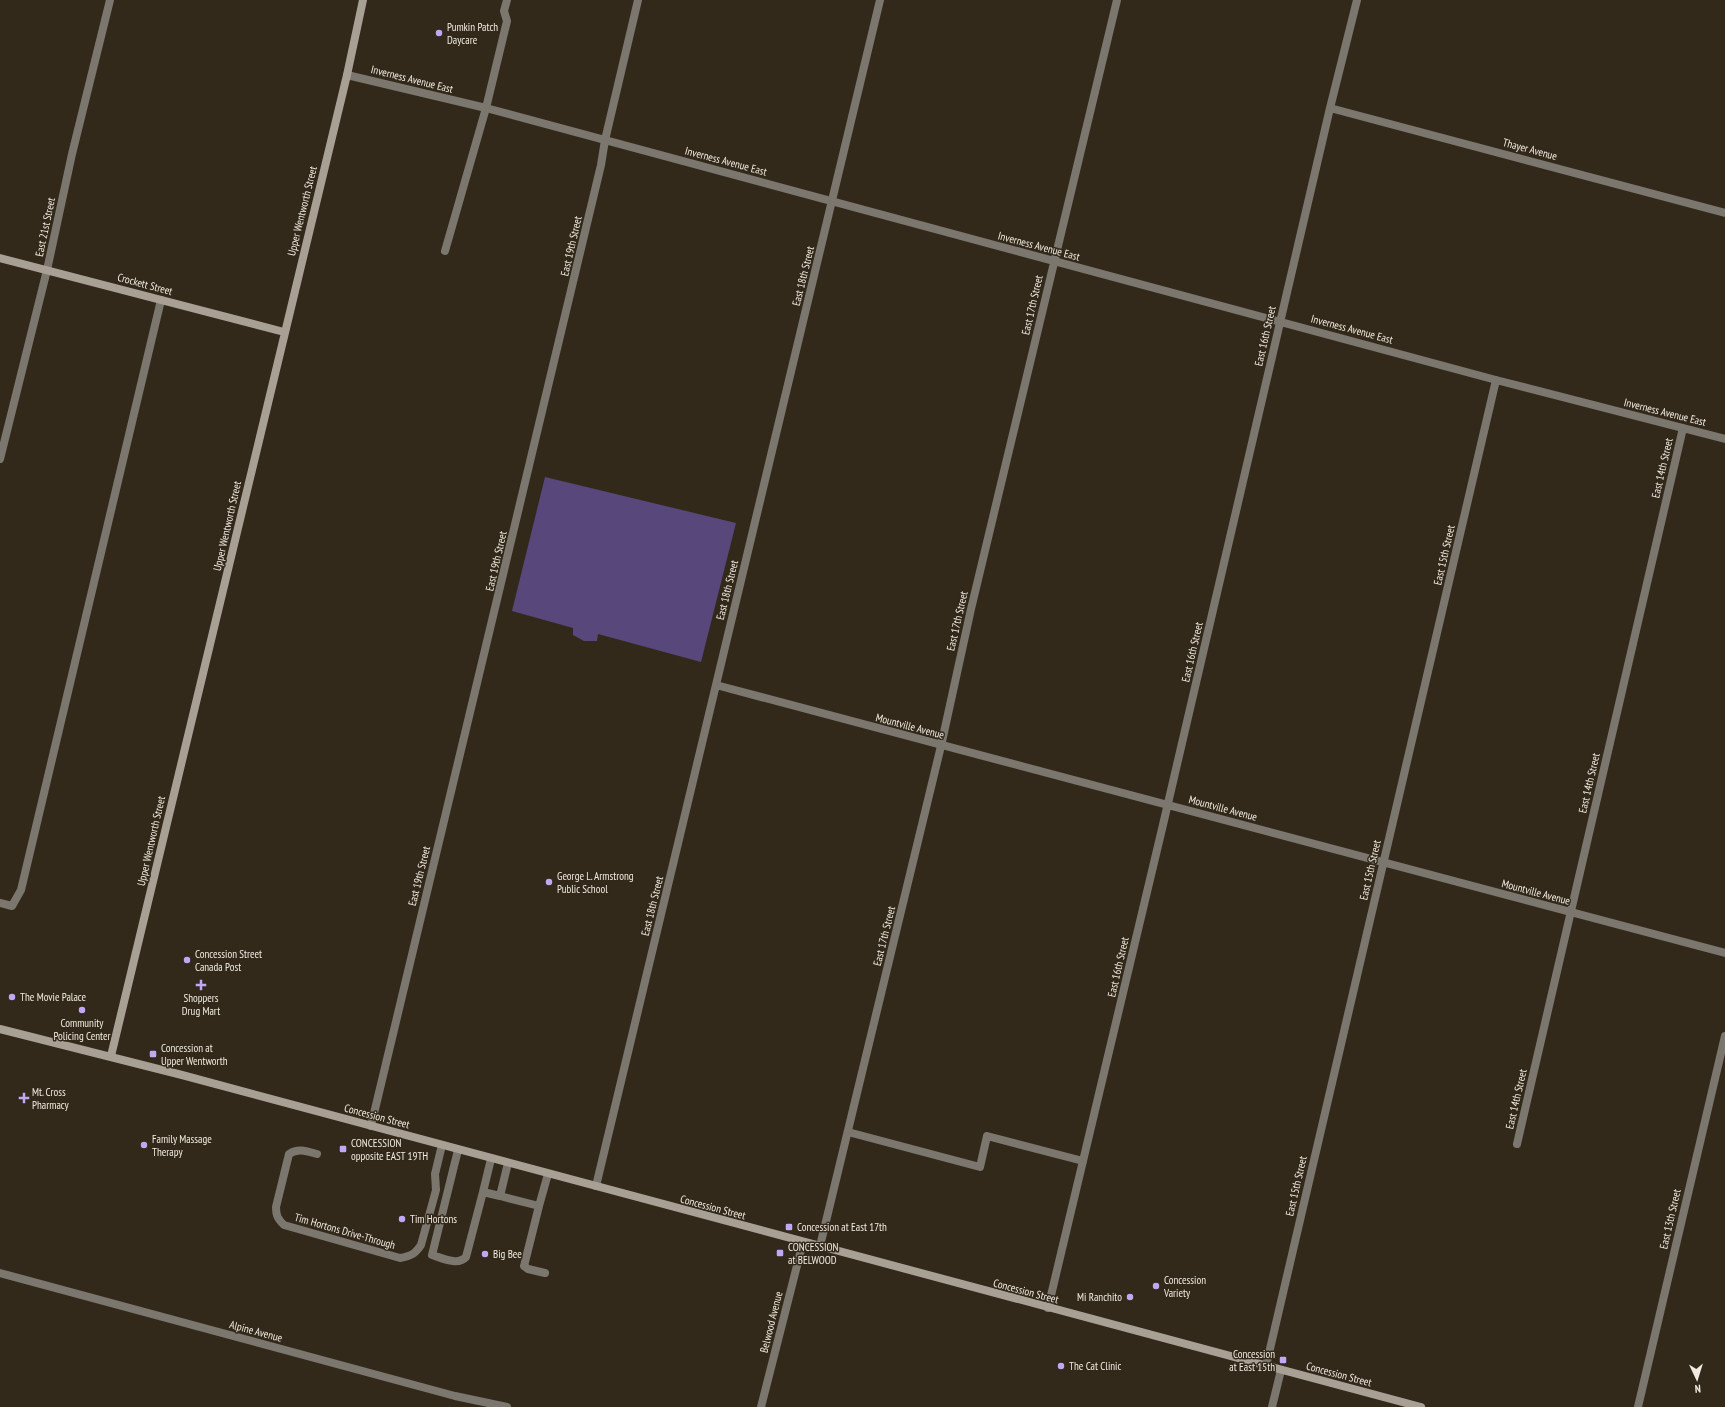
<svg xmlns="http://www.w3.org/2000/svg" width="1725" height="1407" viewBox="0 0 1725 1407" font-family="'PT Sans Narrow',sans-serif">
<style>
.green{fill:#58477a}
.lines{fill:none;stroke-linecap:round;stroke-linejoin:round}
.lane{stroke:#7b766e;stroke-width:8}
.street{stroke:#7b766e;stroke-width:8}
.secondary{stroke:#a8a094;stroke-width:8}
.poi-dot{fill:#c0a8f4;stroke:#32291a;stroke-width:1.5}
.labels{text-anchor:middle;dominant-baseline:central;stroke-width:3;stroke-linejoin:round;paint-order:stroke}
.poi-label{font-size:11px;fill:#f0eae0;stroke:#32291a;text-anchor:start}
.street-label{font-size:11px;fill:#f0eae0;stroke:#32291a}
</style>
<rect width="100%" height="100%" fill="#32291a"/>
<!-- green -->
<path class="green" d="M545,477L736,523L701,662L598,634L597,641H584L573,635V628L512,611Z"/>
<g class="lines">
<!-- lane -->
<path class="lane" d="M445,251L486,108L507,21L504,11L507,0
M0,903L12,906L21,890L161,300
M848,1132L980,1167L987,1136L1083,1161
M458,1150L432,1255C442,1258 458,1266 466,1257L483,1192
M317,1154C306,1151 298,1148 289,1154L276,1207C276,1216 278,1219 284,1225L400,1258C411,1256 415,1254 421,1245L436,1190L435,1174L442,1145
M491,1159L483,1192L500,1196
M508,1163L500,1196L539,1206L548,1174
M539,1206L524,1266L528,1269L545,1273"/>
<!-- street -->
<path class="street" d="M347,75L486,108L1496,380L1725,439
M1330,108L1725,213
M0,459L47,270L72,154L110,0
M716,685L1725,953
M371,1126L601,165L605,140L638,0
M1517,1144L1683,428
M596,1186L880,0
M820,1246L941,746L971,609L1117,0
M0,1273L455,1396L507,1407
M1048,1308L1162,829L1330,108L1357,0
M1266,1366L1496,380
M761,1407L803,1242
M1272,1407L1281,1370
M1638,1407L1725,1036"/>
<!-- secondary -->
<path class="secondary" d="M0,258L284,332
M0,1029L182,1075L1421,1407
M111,1056L347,75L363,0"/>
</g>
<!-- markers -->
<g class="poi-dot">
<circle cx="439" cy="33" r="4"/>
<circle cx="549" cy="882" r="4"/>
<circle cx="187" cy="960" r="4"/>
<path d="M199 979h4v4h4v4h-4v4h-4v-4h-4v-4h4z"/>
<circle cx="12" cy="997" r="4"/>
<circle cx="82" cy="1010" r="4"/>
<rect x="149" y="1050" width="8" height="8" rx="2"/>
<path d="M22 1092h4v4h4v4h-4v4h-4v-4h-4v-4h4z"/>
<circle cx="144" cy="1145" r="4"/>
<rect x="339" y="1145" width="8" height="8" rx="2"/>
<circle cx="402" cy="1219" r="4"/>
<rect x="785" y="1223" width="8" height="8" rx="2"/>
<rect x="776" y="1249" width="8" height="8" rx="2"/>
<circle cx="485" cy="1254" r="4"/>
<circle cx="1156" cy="1286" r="4"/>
<circle cx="1130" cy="1297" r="4"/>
<rect x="1279" y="1356" width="8" height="8" rx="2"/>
<circle cx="1061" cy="1366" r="4"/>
</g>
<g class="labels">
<!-- poi labels -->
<g class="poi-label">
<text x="447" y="27">Pumkin Patch<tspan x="447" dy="13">Daycare</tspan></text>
<text x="557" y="876">George L. Armstrong<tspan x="557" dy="13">Public School</tspan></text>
<text x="195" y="954">Concession Street<tspan x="195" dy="13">Canada Post</tspan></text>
<text x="20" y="997">The Movie Palace</text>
<text x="201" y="998" text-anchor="middle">Shoppers<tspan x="201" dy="13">Drug Mart</tspan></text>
<text x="82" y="1023" text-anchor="middle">Community<tspan x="82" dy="13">Policing Center</tspan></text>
<text x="161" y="1048">Concession at<tspan x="161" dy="13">Upper Wentworth</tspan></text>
<text x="32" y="1092">Mt. Cross<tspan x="32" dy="13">Pharmacy</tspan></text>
<text x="152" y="1139">Family Massage<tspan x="152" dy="13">Therapy</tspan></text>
<text x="351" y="1143">CONCESSION<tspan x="351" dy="13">opposite EAST 19TH</tspan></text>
<text x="410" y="1219">Tim Hortons</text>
<text x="797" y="1227">Concession at East 17th</text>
<text x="788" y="1247">CONCESSION<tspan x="788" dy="13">at BELWOOD</tspan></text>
<text x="493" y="1254">Big Bee</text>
<text x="1164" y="1280">Concession<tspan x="1164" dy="13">Variety</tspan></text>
<text x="1122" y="1297" text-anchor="end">Mi Ranchito</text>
<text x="1275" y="1354" text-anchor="end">Concession<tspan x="1275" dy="13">at East 15th</tspan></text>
<text x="1069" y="1366">The Cat Clinic</text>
</g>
<!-- street labels -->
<g class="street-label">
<text transform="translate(412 79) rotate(14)">Inverness Avenue East</text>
<text transform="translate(1530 149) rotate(15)">Thayer Avenue</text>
<text transform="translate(726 161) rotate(15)">Inverness Avenue East</text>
<text transform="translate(302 211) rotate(-76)">Upper Wentworth Street</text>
<text transform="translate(45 227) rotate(-78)">East 21st Street</text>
<text transform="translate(571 246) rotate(-77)">East 19th Street</text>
<text transform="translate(1039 246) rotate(15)">Inverness Avenue East</text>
<text transform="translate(803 276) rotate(-76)">East 18th Street</text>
<text transform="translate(145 284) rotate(15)">Crockett Street</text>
<text transform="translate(1032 305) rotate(-77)">East 17th Street</text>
<text transform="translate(1352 329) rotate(15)">Inverness Avenue East</text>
<text transform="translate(1265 336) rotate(-77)">East 16th Street</text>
<text transform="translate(1665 412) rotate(14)">Inverness Avenue East</text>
<text transform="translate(1662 468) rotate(-77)">East 14th Street</text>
<text transform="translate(227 526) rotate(-77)">Upper Wentworth Street</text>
<text transform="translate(1444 555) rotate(-77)">East 15th Street</text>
<text transform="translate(496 561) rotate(-77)">East 19th Street</text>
<text transform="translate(727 590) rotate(-76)">East 18th Street</text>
<text transform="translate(957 621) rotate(-77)">East 17th Street</text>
<text transform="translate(1192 652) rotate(-77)">East 16th Street</text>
<text transform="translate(910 726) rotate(15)">Mountville Avenue</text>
<text transform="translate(1589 783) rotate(-77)">East 14th Street</text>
<text transform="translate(1223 808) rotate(15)">Mountville Avenue</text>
<text transform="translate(151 841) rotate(-77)">Upper Wentworth Street</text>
<text transform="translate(1370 870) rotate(-77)">East 15th Street</text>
<text transform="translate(419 876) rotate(-76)">East 19th Street</text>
<text transform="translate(1536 892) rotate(15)">Mountville Avenue</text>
<text transform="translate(652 906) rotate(-76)">East 18th Street</text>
<text transform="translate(884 936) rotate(-76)">East 17th Street</text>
<text transform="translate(1118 967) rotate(-77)">East 16th Street</text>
<text transform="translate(1516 1099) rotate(-77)">East 14th Street</text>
<text transform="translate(377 1116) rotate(15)">Concession Street</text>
<text transform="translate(1296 1186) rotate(-77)">East 15th Street</text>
<text transform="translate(713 1207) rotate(15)">Concession Street</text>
<text transform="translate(1670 1219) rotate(-77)">East 13th Street</text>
<text transform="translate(345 1231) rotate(16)">Tim Hortons Drive-Through</text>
<text transform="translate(1026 1291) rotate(15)">Concession Street</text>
<text transform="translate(771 1322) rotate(-76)">Belwood Avenue</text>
<text transform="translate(256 1331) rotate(15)">Alpine Avenue</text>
<text transform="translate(1339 1374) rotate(15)">Concession Street</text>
</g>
</g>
<!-- north arrow -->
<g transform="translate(1697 1379) rotate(176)" stroke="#32291a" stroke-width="3" paint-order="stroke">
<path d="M0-3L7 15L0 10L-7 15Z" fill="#f0eae0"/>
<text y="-6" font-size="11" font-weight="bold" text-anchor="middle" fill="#f0eae0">N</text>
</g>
</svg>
